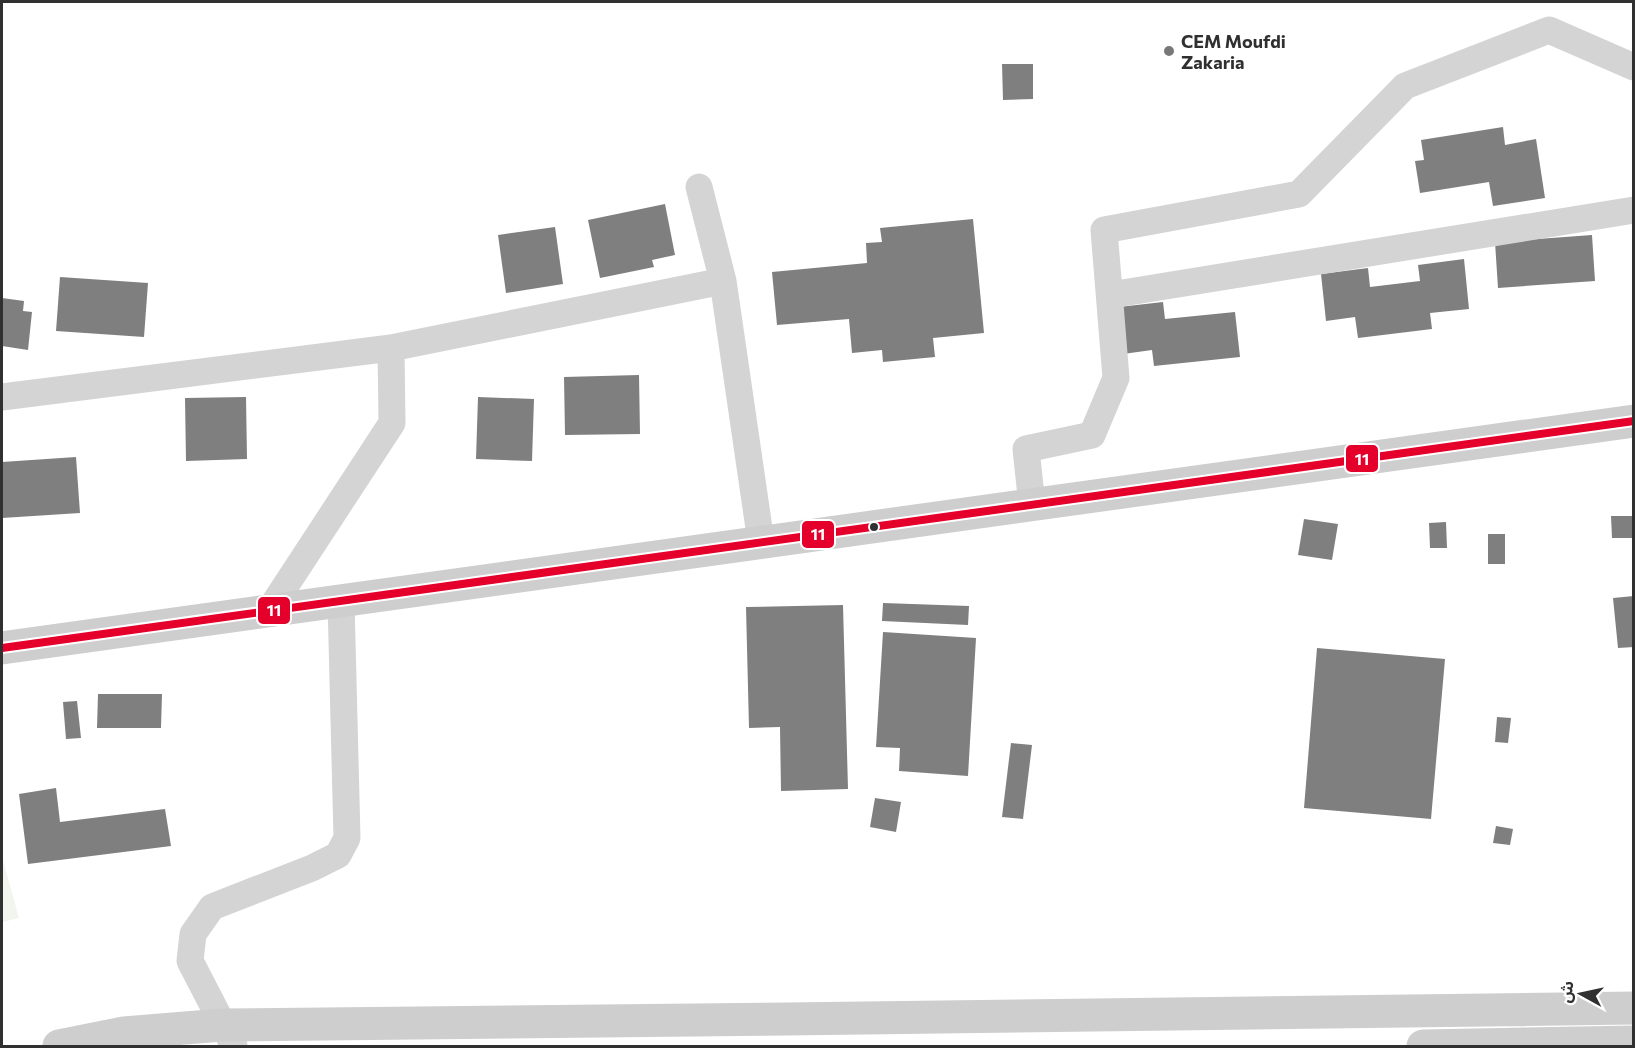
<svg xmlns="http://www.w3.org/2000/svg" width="1635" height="1048" viewBox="0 0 1635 1048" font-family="Commissioner,'Noto Sans Arabic',sans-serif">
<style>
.green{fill:#f2f5ed}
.building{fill:#7f7f7f}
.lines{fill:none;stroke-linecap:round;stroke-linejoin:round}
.street{stroke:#d4d4d4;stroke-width:27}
.secondary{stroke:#cecece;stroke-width:33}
.bus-1-casing{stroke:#fff;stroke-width:12}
.bus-1{stroke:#e4002b;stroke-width:8}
.poi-dot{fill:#787878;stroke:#fff;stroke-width:2}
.bus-dot{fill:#303030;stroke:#fff;stroke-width:2}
.labels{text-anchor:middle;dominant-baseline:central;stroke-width:6;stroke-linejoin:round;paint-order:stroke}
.poi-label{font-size:18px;font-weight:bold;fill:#303030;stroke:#fff;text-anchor:start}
.line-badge{stroke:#fff;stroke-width:2}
.badge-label{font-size:16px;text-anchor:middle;font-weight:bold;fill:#fff}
</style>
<rect width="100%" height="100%" fill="#fff"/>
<!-- green -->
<path class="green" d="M2,857L19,918L2,922Z"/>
<!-- building -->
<path class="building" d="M1002,64H1033V99L1003,100Z
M1503,127L1505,145L1536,139L1545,198L1493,206L1489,182L1420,193L1415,161L1424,160L1421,140Z
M665,204L675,255L652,260L654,267L600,278L588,220Z
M973,219L984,333L933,338L935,357L883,362L882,350L852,353L849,319L777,325L772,272L867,263L866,243L882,242L880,228Z
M555,227L563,284L506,293L498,235Z
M1592,235L1595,281L1498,288L1495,242Z
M1464,259L1469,309L1430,313L1432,329L1358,338L1355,317L1326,321L1321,274L1368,268L1370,287L1420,281L1418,265Z
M60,277L148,283L144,337L56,331Z
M2,298L24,301L23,311L32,312L28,350L2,346Z
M1163,302L1165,319L1235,312L1240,357L1154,366L1152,350L1123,354L1119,307Z
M639,375L640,434L565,435L564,377Z
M246,397L247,459L186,461L185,398Z
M478,397L534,399L532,461L476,459Z
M76,457L80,513L2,518V462Z
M1611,516H1634V538H1612Z
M1304,519L1338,524L1332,560L1298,555Z
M1446,522L1447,548H1430L1429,523Z
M1488,534H1505V564H1488Z
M1634,596V647L1618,648L1613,598Z
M883,603L969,606L968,625L882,621Z
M843,605L848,789L781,791L780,727L749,728L746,607Z
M883,632L976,638L968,776L899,771L900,748L876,747Z
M1317,648L1445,659L1431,819L1304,808Z
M98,694H162L161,728H97Z
M77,701L81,738L66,739L63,702Z
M1497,717L1511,718L1508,743L1495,742Z
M1011,743L1032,745L1023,819L1002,817Z
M56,788L60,822L165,809L171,846L28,864L19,794Z
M875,798L901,802L896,832L870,827Z
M1496,826L1513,829L1510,845L1493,843Z"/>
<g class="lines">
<!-- street -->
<path class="street" d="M699,187L723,281L761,542
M1110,295L1634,210
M2,397L391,348L723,281
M1032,505L1026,449L1092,435L1116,378L1104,230L1299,194L1405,86L1549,30L1634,67
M269,611L392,423L391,348
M234,1046L190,961L193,934L212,907L312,868L338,855L347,838L341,601"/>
<!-- secondary -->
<path class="secondary" d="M2,648L1634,421
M59,1046L124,1033L222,1025L787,1019L1634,1008
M1423,1046L1634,1042"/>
<defs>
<path id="bus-1" d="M2,648L1634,421"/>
</defs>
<!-- bus-1 casing -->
<use href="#bus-1" class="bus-1-casing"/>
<!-- bus-1 -->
<use href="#bus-1" class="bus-1"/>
</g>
<!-- markers -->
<circle class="poi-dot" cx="1169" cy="51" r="6"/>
<circle class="bus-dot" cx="874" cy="527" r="5"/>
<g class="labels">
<!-- poi labels -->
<g class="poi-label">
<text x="1181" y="41">CEM Moufdi<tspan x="1181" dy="21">Zakaria</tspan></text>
</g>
</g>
<g class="line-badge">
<rect x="1345" y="444" width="34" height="29" rx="6" fill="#e4002b"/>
<rect x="801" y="520" width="34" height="29" rx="6" fill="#e4002b"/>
<rect x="257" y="596" width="34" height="29" rx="6" fill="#e4002b"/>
</g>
<g class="badge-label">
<text x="1362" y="465">11</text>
<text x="818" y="540">11</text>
<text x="274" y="616">11</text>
</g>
<!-- border -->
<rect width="1635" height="1048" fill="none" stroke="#303030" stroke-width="6"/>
<!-- north arrow -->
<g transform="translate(1581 994) rotate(278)" stroke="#ffffff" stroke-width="4.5" paint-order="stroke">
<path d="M0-4.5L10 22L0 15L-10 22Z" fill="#303030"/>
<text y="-9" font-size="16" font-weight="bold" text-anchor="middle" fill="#303030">ش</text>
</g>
</svg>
